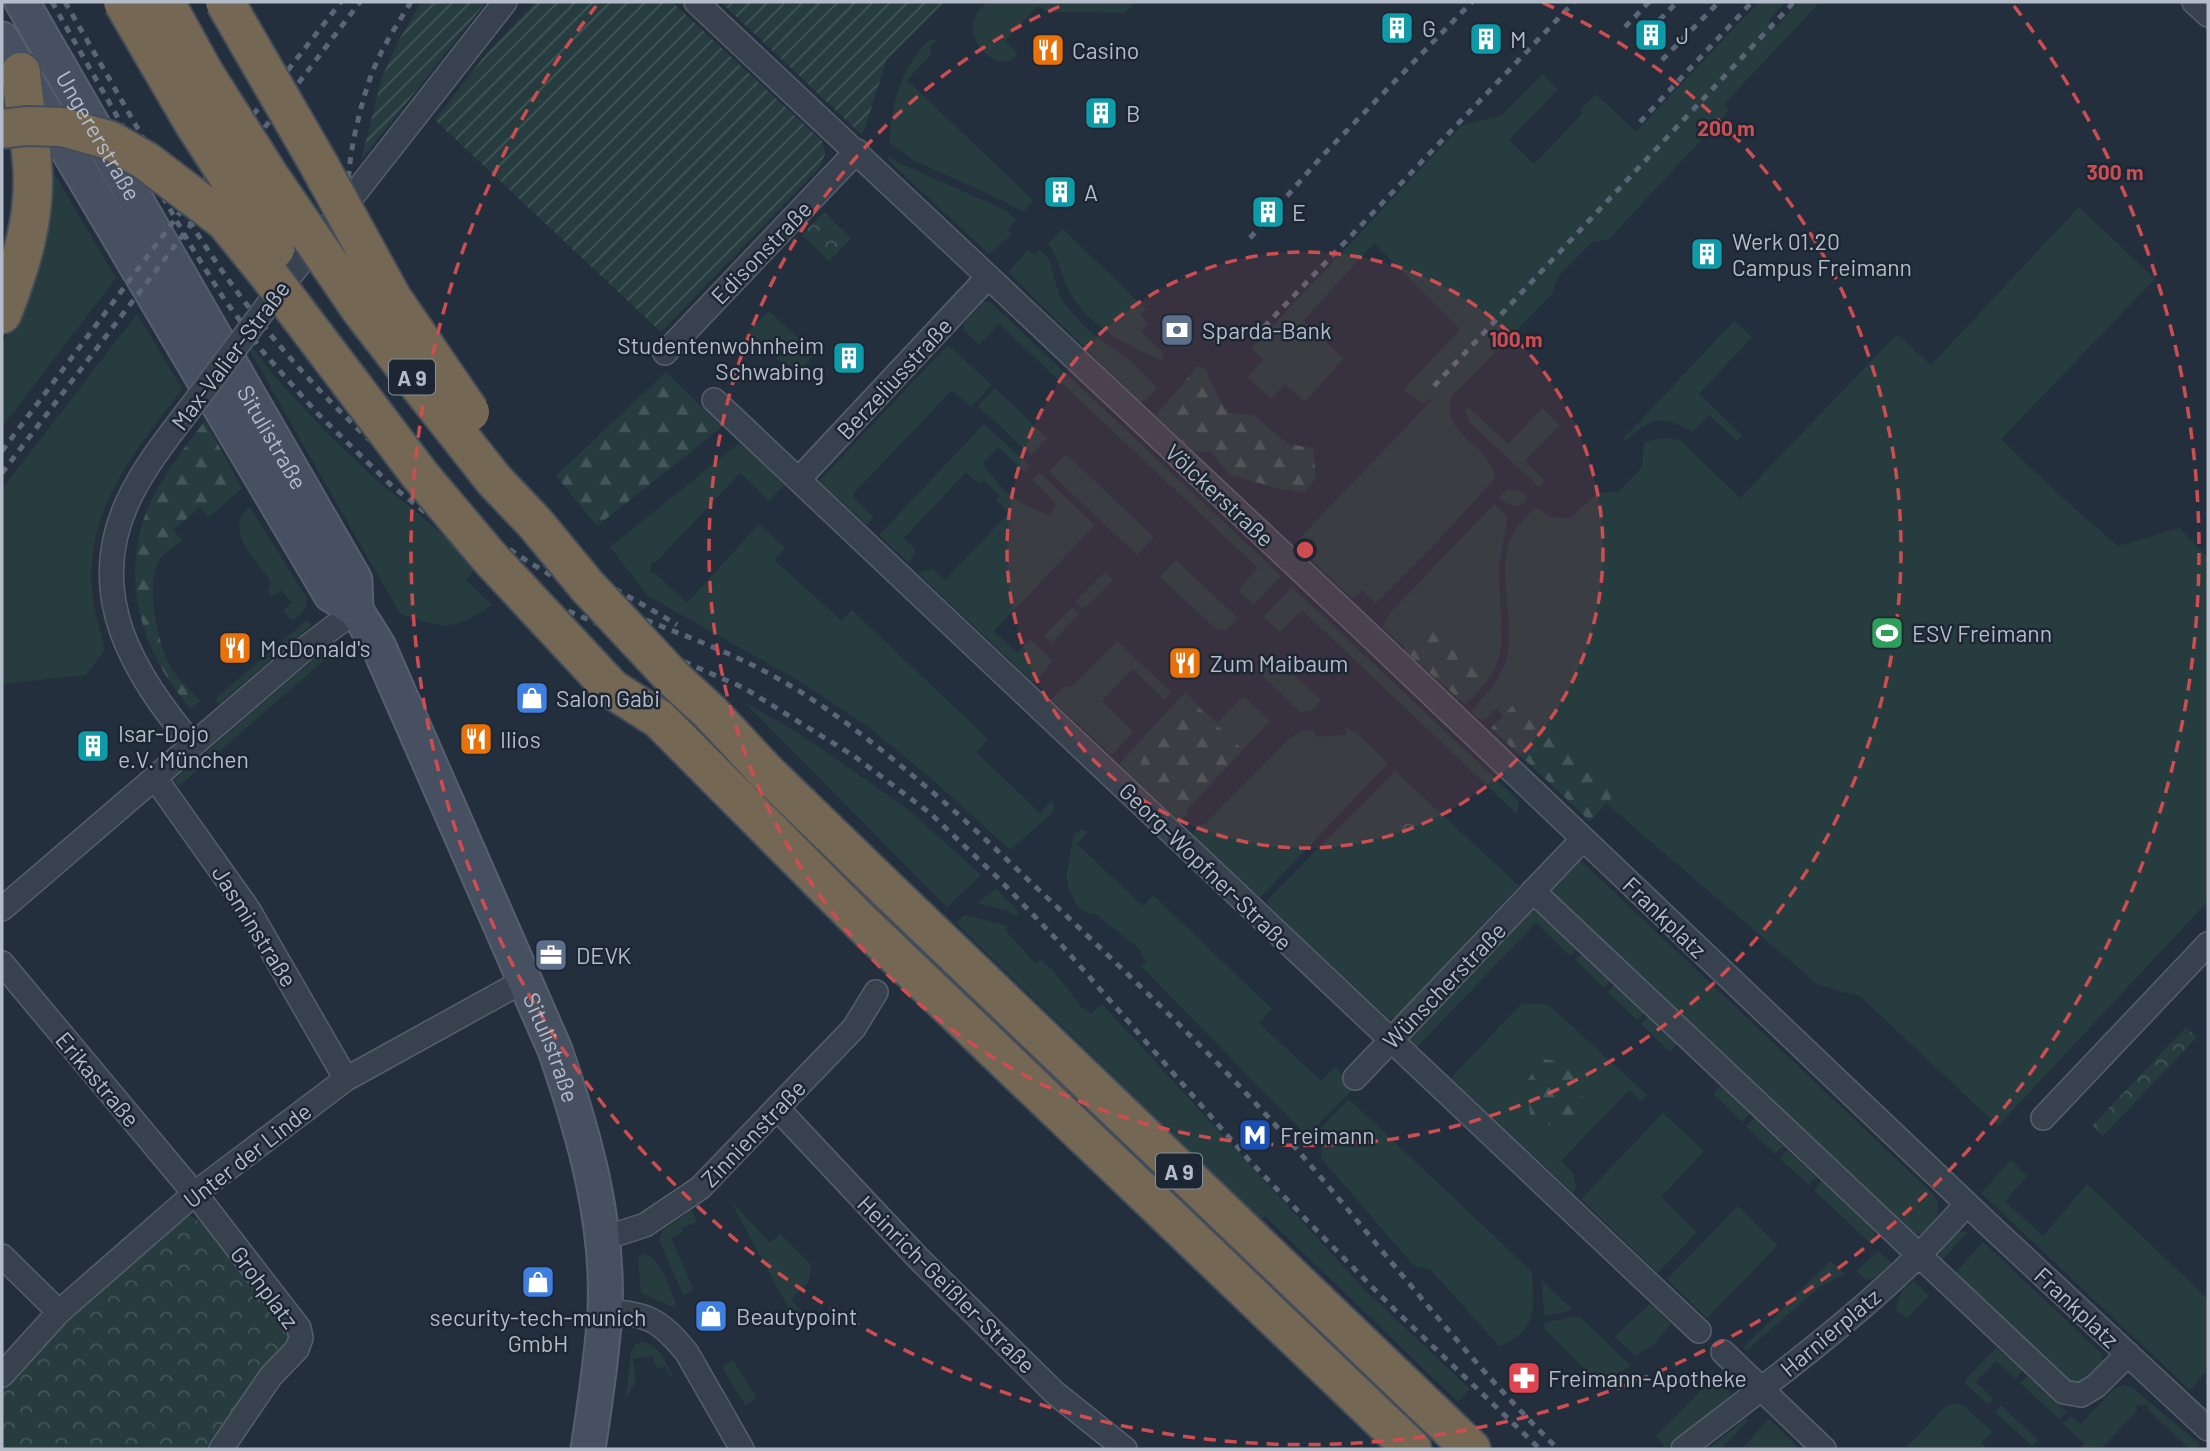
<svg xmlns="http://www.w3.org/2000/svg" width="2210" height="1451" viewBox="0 0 2210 1451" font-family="Barlow,sans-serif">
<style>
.grass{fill:#263c3f}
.forest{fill:url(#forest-firs)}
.park{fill:url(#park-crowns)}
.garden{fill:url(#garden-furrows)}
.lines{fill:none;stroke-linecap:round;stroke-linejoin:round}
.street-casing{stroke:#565f6c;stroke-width:26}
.secondary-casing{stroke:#565f6c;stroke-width:37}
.highway-casing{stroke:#434c59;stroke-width:42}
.street{stroke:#38414e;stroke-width:23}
.secondary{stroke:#465061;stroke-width:33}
.highway{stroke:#746855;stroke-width:38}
.rail{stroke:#5a6575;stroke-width:5;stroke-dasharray:7 7;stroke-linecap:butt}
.street-bridge-casing{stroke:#565f6c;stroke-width:26;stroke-linecap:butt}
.highway-bridge-casing{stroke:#434c59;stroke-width:42;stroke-linecap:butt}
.street-bridge{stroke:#38414e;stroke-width:23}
.highway-bridge{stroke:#746855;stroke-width:38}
.ring{fill:none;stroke:#ce4d50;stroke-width:3.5;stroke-dasharray:12 9}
.labels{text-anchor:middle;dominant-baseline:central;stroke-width:5;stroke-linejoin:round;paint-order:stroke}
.shield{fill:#1d2633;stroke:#878f9c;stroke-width:2}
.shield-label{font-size:21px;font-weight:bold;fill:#b4bcc9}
.poi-label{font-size:23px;fill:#b4bcc9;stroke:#1d2633;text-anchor:start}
.street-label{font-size:23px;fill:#b4bcc9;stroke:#1d2633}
.centre{fill:#ce4d50;stroke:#1d2633;stroke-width:3.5}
.ring-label{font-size:21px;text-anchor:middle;font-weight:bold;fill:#ce4d50;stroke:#1d2633;stroke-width:5;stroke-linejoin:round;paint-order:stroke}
</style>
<defs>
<pattern id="forest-firs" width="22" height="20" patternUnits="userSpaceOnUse" patternTransform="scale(1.75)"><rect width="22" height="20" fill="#263c3f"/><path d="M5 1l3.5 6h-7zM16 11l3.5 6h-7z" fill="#435659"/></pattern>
<pattern id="park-crowns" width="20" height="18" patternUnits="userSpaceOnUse" patternTransform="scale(1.75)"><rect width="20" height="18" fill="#263c3f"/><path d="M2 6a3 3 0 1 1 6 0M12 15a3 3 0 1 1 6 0" fill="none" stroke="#435659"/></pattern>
<pattern id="garden-furrows" width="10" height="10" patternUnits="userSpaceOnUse" patternTransform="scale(1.75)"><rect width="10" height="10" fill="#263c3f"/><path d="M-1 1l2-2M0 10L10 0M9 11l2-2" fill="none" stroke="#435659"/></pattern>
</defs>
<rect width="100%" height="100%" fill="#242f3e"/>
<!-- grass -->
<path class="grass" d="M987,2H1135L1125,13L1047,12L1038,6L1005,41L1018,54C1015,57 1012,60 1009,61C991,66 971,42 973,26C973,16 981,9 987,2Z
M1759,2H1785L1768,21L1775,28L1799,2H1820L1724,104L1729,110L1609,239L1592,242L1558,277L1552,294L1452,396C1439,438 1490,441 1495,478L1438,541L1376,603L1362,591L1352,598L1294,544L1435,397L1422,403L1403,390L1460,329L1374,243L1303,321L1344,358L1305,402L1285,384L1271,399L1248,378L1263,359L1251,349L1461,126L1502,115L1543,74L1558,89L1509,140L1534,164L1583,113L1580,110L1596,94L1636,132Z
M930,39L937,40L929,48L932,53L907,80L1034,201L1023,212L1004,201L915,161L889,143C892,103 900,68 930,39Z
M42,153L116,278L2,427V345L14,322Z
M889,155L899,163L1005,210L1016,220L1008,230L1012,234L989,254L888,160Z
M2079,207L2155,279L2001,439L2056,492L2118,546L2179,528L2208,557V901L1998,1126L1861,997L1817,984L1496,709L1483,722L1471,712C1483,697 1498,682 1505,664C1518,625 1494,570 1512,536C1517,524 1527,516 1536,507L1550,517L1570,518L1598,493L1619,492L1642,467L1644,443C1657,438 1667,438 1680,440L1740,498L1897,334L1931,365Z
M1063,229L1146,309L1140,315L1149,323L1141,331L1164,354L1161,360C1127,346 1090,327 1070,293C1061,277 1060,259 1048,244Z
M1028,250L1034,255L1040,250L1049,259L1060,297L1065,305L1087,329L1133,363L1157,387L1146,400L1140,402L1008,272Z
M983,302H990L1281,576L1254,605L1238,590L1258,568L999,324L979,345L964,330L963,325Z
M769,311L815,354L795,376L748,332Z
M137,314L182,389C136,451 85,508 92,591C94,610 100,630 105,649L86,675L2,684V489Z
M231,318L274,376L329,435L376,480L419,514L478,566L466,580L492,605C452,632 444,629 400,614Z
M1734,321L1752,337L1699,394L1742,435L1737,441L1709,415L1693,432C1662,414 1651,418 1626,440L1624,438Z
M948,345L992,385L971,407L952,390L852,495L874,517L867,525L819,481Z
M995,388L1047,438L1031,455L978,406Z
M1468,407L1508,444L1542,408L1560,425L1525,461L1545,481L1539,487L1470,423L1466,412Z
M984,424L1030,466L1024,472L998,447L983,463C1003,493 1016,502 1049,515L1055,508V502L1033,480L1039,472L1095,525L994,631L1017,653L1030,639L1053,661L1034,683L918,573L932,568L945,580L1009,513L996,500L999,495L984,480L979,484L966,472L904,538L916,550L909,563L879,535Z
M738,444L746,448L784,485L769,501L740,473L656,562H651V573H655L687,603L759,524L785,548L774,560L842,621L852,610L988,739L976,752L1040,813L1052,800L1054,808L1052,813L1010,850L932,779L871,729L801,682L648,596L610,547Z
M1066,454L1154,537L1137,555L1049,472Z
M1508,489L1520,491L1528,498C1518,510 1509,507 1499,497Z
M1494,504L1506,515L1507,521L1499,566L1502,640L1499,658L1492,675L1466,705L1383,627L1389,614Z
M250,507L306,597C309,610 301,614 292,621L283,610L291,603L281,590L272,596L268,592L271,584L269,579C255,558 222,528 250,507Z
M1176,560L1238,618L1226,630L1216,629L1160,577Z
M1105,572L1113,580L1083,610L1075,602Z
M1292,587L1519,801L1517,814L1302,610L1280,632L1263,617Z
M1072,607L1079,614L1051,643L1044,636Z
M307,620L311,625L219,704L215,699Z
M1117,641L1171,692L1165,700L1133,669L1102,701L1133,732L1112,755L1051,700L1063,687H1071Z
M322,652L327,658L179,786L174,780Z
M1272,654L1321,700L1312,711L1300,712L1256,670Z
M1185,692L1217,723L1243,696L1270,721L1187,809V814L1180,822L1119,764Z
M743,701L798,733L904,806L981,875L947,907Z
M1346,728L1358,734L1388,763L1263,895L1259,897L1194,837L1193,833L1199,825H1204L1291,737L1302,731L1315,730L1316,737L1346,735Z
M1395,771L1519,886L1396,1017L1389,1019L1269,907L1267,900Z
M1083,829L1087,833L1077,844L1143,906L1153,895L1272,1009L1259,1023L1321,1081L1335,1067L1355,1087L1307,1136L1141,966L1147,961L1141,955L1143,952L1097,915L1086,913L1076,904L1069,889L1066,877L1074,834Z
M1577,857L1934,1195C1945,1211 1931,1239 1911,1234C1906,1232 1900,1228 1896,1225L1570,908L1564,911L1546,889Z
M996,889L1019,912L1016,916L1007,911L977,903Z
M1532,908L1577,949L1570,956L1536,923L1417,1047L1408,1038Z
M965,915L1008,926L1005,930L1035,963L1041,960L1053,970L1083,1009L1085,1008L1091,1014L1102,1004L1365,1290L1470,1389L1458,1402L1265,1216L1261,1220L956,923Z
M1581,954L1610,982L1604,988L1575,960Z
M1614,985L1644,1013L1637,1020L1608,992Z
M1522,1003L1549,1005L1647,1095L1641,1101L1629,1090L1561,1161L1573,1173L1577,1188L1573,1193L1451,1078Z
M1648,1017L1677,1044L1670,1052L1641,1024Z
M1721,1085L1750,1114L1742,1122L1713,1094Z
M1349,1099L1532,1272C1533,1309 1540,1329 1499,1346L1431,1270L1413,1265L1321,1158V1128Z
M1663,1113L1704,1151L1661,1197L1697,1232L1658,1273L1581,1199Z
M1754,1118L1783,1146L1775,1154L1746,1126Z
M1787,1150L1816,1177L1809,1185L1780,1159Z
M2011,1160L2027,1176L2005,1201L2043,1236L2087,1184L2208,1299V1370L2190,1390L1981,1193Z
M1821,1181L1873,1229L1875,1238L1870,1243L1814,1190Z
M730,1200L770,1243L780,1233L811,1265L809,1282L791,1299L803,1313L795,1320Z
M1738,1206L1778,1245L1707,1318L1667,1279Z
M692,1210L697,1222L682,1228L683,1232L671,1238L694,1290L683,1295L659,1240L663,1230Z
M1960,1231L1968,1232L1941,1261C1937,1247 1947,1236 1960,1231Z
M1983,1242L2102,1354L2103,1366L2086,1385H2068L1953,1275Z
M1878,1251L1892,1263C1885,1274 1878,1277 1865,1280L1857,1271Z
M643,1254C662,1258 668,1286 676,1303L675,1308L641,1293L638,1258Z
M1830,1261L1845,1274L1821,1286L1747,1350L1743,1348Z
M1542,1281L1573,1310L1544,1316Z
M1914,1281L1929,1296L1907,1318L1896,1310C1898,1295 1902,1289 1914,1281Z
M1650,1304L1671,1324L1654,1344L1636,1356L1614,1337Z
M1579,1316L1631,1366C1617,1373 1606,1381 1590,1375L1542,1326L1547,1322Z
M640,1342C658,1341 665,1362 673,1376H670L665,1366L657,1369L652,1356L633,1359L636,1382L626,1397L631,1352L635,1345Z
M1996,1348L2023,1370L2016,1379L1996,1361L1976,1382L1994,1399L1989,1405L1965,1384L1966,1379Z
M733,1360L757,1398L745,1405L722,1367Z
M1720,1371L1728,1383L1730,1397L1666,1448L1656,1436Z
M2027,1376L2067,1412L2059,1419L2020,1383Z
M2123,1385L2131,1387L2200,1444L2196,1449H2190L2148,1410V1405H2137V1411L2101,1449H2079L2084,1443L2063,1424L2071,1416L2081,1424L2114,1389Z
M1955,1403L1965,1407L1992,1432L1981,1443L1988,1449H1905L1946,1406Z
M2001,1405L2038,1440L2032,1446L1995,1412Z
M1745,1419H1748V1421L1721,1449H1708Z
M1769,1419L1800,1449H1741Z"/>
<!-- forest -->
<path class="forest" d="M1198,366L1205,368L1218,397L1229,413L1253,415L1288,444L1313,448L1316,478L1305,492L1281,489L1230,475L1211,452L1193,451L1156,415Z
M666,372L722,427L597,526L556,476Z
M205,421L242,488L209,517L200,507L173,530L182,541C176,546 166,551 161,558C143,579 158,646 171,668C179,680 190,691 200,701L191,709C145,657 122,590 143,521C155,485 182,451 205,421Z
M1439,624L1451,644L1482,676L1460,700L1404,650L1414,629Z
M1187,697L1243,750L1179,818L1136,777C1150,737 1157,726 1187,697Z
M1516,702L1615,794L1590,821L1491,728Z
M1544,1059L1568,1063L1585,1102L1571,1117L1554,1126L1531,1119L1525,1083Z"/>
<!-- park -->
<path class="park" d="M824,212L851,238L829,261L802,235Z
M1407,817L1420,829L1408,842L1395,830Z
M2186,1027L2197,1037L2103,1136L2092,1126Z
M182,1216H191L202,1224L288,1331L286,1343L242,1398L207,1449H2V1392C56,1327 119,1272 182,1216Z"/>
<!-- garden -->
<path class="garden" d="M421,2H486L361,160L382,77L398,42Z
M535,2H672L822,141L825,154L820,167L661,332L435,120L486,54Z
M721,2H944L887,59L864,131L861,134Z"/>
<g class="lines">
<defs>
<path id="street" d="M696,2L1363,629L1987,1223L2208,1429
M2194,2L2208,15
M283,285L505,2
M665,353L857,151
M714,400L1699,1331
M191,407C168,437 144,467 128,501C84,596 134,674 193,745
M799,479L988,277
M155,778L248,909L346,1079
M1533,891L2064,1392L2081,1395L2096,1386L2128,1354
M2,909L307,647L356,610
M2,963L204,1205L299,1328L301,1338L297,1349L271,1376L221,1449
M1355,1078L1583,839
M778,1109L918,1258L1055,1393L1125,1449
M2043,1118L2208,944
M602,1239L645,1225L700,1188L854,1028L876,992
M2,1256L59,1312
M605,1311C647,1314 660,1319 687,1353L742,1449
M1723,1352L1824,1449
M2,1375L59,1312L194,1194L346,1079L525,980
M1683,1449C1763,1387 1847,1326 1919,1255C1936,1238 1951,1221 1967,1204"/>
<g id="secondary">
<path id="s1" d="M22,2L355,580L356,610"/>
<path id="s2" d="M2,39L331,595L356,610L378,645L555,1050C584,1134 609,1221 605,1311C602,1357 595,1404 588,1449"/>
</g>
<path id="highway" d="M2,314C21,266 37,214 32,162C30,132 23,102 21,72
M710,712L767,773L889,891L1471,1449
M659,719L861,922L1412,1449"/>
</defs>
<!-- street casing -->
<use href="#street" class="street-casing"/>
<!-- secondary casing -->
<use href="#secondary" class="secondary-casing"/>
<!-- highway casing -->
<use href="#highway" class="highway-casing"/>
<!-- street -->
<use href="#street" class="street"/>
<!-- secondary -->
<use href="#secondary" class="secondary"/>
<!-- highway -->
<use href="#highway" class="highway"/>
<!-- rail -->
<path class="rail" d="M52,2L191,246L224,299L264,353L318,414L392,486L501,572L548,602L744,688L854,756L930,813L998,878L1059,942L1248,1159L1322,1236L1395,1310L1540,1449
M65,2C95,54 125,106 155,159C170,186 185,215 202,241C291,378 412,493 552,576C613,612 682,631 746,662C816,695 878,746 937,796C977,830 1015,868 1054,904C1131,977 1208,1050 1279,1129C1373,1235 1457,1350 1558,1449
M411,2C400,20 388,38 379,57C367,82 360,110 354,138C331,250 375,338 442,426C473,468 507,510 547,544C586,577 635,598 677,625
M1625,27L1649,2
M1640,40L1677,2
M1662,60L1719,2
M1640,122L1752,2
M1250,238L1324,154L1472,2
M1264,327L1574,2
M1434,386L1794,2
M2,451L253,115L341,2
M2,473L360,2"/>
<defs>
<path id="street-bridge" d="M191,407L283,285"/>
<path id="highway-bridge" d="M123,2L193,122L275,249
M165,2L204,73L270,177L361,310L408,371L494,480L535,523L587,586L675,680L710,712
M225,2L318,163L392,298L470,412
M2,129L26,126L62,127L109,140L146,161L225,221L268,274L420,475L490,558L612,689L659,719"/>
</defs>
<!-- street-bridge casing -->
<use href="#street-bridge" class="street-bridge-casing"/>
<!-- highway-bridge casing -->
<use href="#highway-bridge" class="highway-bridge-casing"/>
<!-- street-bridge -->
<use href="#street-bridge" class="street-bridge"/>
<!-- highway-bridge -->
<use href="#highway-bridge" class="highway-bridge"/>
</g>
<!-- distance rings -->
<circle cx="1305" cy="550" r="298" fill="#ce4d50" fill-opacity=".12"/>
<g class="ring">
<circle cx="1305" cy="550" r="298"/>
<path d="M1543 3A596 596 0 1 1 1067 3"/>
<path d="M2014 6A894 894 0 1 1 596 6"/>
</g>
<!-- icons -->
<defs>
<symbol id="building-square" viewBox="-11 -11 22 22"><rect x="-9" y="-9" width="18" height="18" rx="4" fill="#0f9aa8" stroke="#1d2633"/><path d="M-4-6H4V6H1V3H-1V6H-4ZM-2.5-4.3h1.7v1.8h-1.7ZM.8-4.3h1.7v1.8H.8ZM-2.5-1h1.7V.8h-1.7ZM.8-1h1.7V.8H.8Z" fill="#fff"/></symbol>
<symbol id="restaurant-square" viewBox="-11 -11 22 22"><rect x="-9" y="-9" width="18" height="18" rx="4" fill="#e8710a" stroke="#1d2633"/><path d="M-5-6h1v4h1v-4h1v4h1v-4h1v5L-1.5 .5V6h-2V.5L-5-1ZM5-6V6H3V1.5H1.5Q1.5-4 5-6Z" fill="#fff"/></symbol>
<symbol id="bank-square" viewBox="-11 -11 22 22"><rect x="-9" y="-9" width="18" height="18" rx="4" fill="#5c6f8a" stroke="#1d2633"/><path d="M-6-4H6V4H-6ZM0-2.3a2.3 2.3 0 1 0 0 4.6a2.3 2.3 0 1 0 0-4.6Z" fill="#fff"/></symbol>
<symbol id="stadium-square" viewBox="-11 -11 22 22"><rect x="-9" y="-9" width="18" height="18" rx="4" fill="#2e9e5b" stroke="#1d2633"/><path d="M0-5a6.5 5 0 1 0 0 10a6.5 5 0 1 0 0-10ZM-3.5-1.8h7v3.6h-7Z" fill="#fff"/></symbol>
<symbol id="shop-square" viewBox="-11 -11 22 22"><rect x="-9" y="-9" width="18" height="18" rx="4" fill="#3f7fe0" stroke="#1d2633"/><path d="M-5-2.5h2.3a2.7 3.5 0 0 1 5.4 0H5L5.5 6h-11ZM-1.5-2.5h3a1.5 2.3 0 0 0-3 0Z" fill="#fff"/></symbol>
<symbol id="office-square" viewBox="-11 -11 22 22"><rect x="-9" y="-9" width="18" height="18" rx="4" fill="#5c6f8a" stroke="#1d2633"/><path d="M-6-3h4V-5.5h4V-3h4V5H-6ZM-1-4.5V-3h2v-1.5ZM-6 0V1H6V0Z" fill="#fff"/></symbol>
<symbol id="metro-square" viewBox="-11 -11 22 22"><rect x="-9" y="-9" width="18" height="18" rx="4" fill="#1a4fb4" stroke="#1d2633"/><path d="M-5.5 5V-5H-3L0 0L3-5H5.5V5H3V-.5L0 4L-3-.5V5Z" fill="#fff"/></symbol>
<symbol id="pharmacy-square" viewBox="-11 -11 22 22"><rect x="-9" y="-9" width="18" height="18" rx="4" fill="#e0444e" stroke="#1d2633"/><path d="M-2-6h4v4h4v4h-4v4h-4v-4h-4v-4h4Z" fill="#fff"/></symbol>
</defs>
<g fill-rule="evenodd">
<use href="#building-square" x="1378" y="9" width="38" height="38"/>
<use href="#building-square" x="1632" y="16" width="38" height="38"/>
<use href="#building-square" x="1467" y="20" width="38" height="38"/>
<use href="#restaurant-square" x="1029" y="31" width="38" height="38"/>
<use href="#building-square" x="1082" y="94" width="38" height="38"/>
<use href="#building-square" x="1041" y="173" width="38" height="38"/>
<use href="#building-square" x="1249" y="193" width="38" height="38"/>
<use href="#building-square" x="1688" y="235" width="38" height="38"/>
<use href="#bank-square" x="1158" y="311" width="38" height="38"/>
<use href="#building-square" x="830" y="339" width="38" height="38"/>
<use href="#stadium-square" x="1868" y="614" width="38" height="38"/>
<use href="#restaurant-square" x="216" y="629" width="38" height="38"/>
<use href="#restaurant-square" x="1166" y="644" width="38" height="38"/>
<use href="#shop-square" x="513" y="679" width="38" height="38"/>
<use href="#restaurant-square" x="457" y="720" width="38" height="38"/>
<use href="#building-square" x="74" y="727" width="38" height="38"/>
<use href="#office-square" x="532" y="936" width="38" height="38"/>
<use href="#metro-square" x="1236" y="1116" width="38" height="38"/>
<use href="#shop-square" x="519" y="1263" width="38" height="38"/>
<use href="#shop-square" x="692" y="1297" width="38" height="38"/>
<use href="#pharmacy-square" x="1505" y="1359" width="38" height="38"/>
</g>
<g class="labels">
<!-- shield labels -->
<g class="shield">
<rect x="389" y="359.5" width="46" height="35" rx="5"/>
<rect x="1156" y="1153.5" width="46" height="35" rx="5"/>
</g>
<g class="shield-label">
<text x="412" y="377">A 9</text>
<text x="1179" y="1171">A 9</text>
</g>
<!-- poi labels -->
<g class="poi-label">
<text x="1422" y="28">G</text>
<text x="1676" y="35">J</text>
<text x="1510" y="39">M</text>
<text x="1072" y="50">Casino</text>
<text x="1126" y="113">B</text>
<text x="1084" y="192">A</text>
<text x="1292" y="212">E</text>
<text x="1732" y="241">Werk 01.20<tspan x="1732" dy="26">Campus Freimann</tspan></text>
<text x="1202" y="330">Sparda-Bank</text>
<text x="824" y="345" text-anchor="end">Studentenwohnheim<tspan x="824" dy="26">Schwabing</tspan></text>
<text x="1912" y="633">ESV Freimann</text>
<text x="260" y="648">McDonald's</text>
<text x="1210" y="663">Zum Maibaum</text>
<text x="556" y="698">Salon Gabi</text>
<text x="118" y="733">Isar-Dojo<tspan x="118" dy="26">e.V. München</tspan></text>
<text x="500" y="739">Ilios</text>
<text x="576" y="955">DEVK</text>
<text x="1280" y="1135">Freimann</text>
<text x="736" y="1316">Beautypoint</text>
<text x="538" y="1317" text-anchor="middle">security-tech-munich<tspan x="538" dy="26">GmbH</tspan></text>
<text x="1548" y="1378">Freimann-Apotheke</text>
</g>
<!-- street labels -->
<g class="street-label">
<text stroke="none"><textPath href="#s1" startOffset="154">Ungererstraße</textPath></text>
<text transform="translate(761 252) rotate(-46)">Edisonstraße</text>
<text transform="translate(230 355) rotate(-53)">Max-Valier-Straße</text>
<text transform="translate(894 378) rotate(-47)">Berzeliusstraße</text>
<text stroke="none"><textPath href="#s1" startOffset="502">Situlistraße</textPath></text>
<text transform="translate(1220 495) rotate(43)">Völckerstraße</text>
<text transform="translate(1206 866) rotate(44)">Georg-Wopfner-Straße</text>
<text transform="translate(1665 917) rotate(44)">Frankplatz</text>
<text transform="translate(255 926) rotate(58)">Jasminstraße</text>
<text transform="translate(1444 985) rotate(-46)">Wünscherstraße</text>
<text stroke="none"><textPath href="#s2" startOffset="1155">Situlistraße</textPath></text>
<text transform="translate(98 1079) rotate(50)">Erikastraße</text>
<text transform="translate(753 1133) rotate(-46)">Zinnienstraße</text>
<text transform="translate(247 1155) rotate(-38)">Unter der Linde</text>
<text transform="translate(947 1284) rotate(45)">Heinrich-Geißler-Straße</text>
<text transform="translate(265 1287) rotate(53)">Grohplatz</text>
<text transform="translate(2077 1307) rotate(43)">Frankplatz</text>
<text transform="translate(1830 1332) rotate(-40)">Harnierplatz</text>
</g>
</g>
<circle cx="1305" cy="550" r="10" class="centre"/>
<g class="ring-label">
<text x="1726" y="136">200 m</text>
<text x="2115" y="180">300 m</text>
<text x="1516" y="347">100 m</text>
</g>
<!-- border -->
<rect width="2210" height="1451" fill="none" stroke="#b4bcc9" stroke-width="7"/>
</svg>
